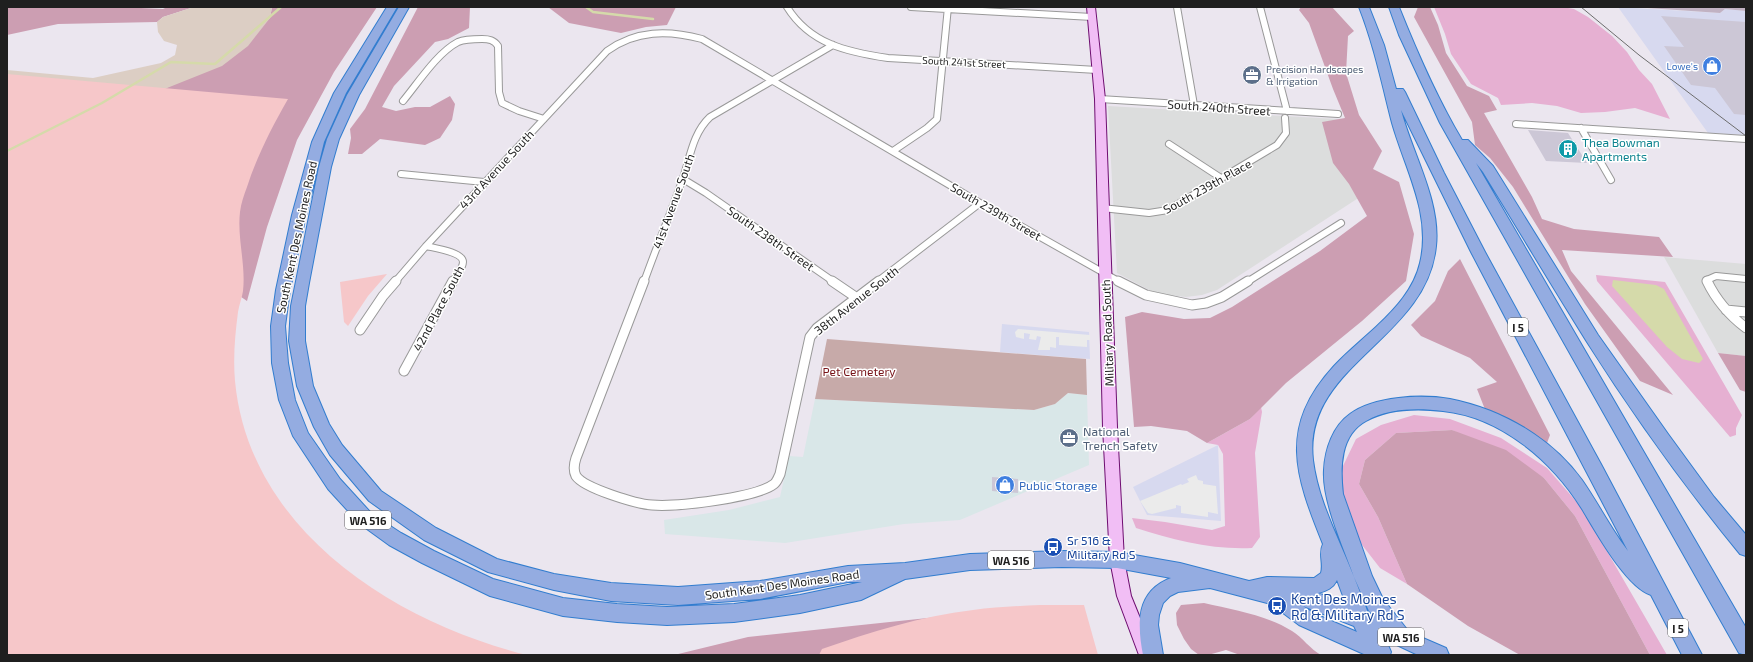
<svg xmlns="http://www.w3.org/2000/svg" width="1753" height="662" viewBox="0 0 1753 662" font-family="'Exo 2',sans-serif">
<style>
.residential{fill:#dcdddd}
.commercial{fill:#d7d9ef}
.industrial{fill:#d9e7e8}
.construction{fill:#c1b2c3}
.grass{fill:#e6b0d2}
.forest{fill:#cc9eb2}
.wetland{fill:#dccec4}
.cemetery{fill:#c7aaa9}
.park{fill:#f6c7c9}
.parking{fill:#ebebeb}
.water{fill:#d5daaa}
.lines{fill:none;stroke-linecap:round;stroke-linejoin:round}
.stream{stroke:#d5daaa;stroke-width:2.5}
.building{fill:#ccc7d6}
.street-far1-casing{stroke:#999;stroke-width:8}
.street-casing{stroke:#999;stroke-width:11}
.secondary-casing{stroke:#6e0d70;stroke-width:2}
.highway-casing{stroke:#327dcf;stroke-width:2}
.street-far1{stroke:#fff;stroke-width:6}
.street{stroke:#fff;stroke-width:9}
.secondary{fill:#f1bef5;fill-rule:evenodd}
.highway{fill:#94ace1;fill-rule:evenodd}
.tram{stroke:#6d6d6d;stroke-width:1}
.labels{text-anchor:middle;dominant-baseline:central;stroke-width:3;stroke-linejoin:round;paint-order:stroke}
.far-street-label{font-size:10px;fill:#1f1f1f;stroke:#fff}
.far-shop-label{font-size:10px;fill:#366cbe;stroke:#fff;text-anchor:end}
.far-service-label{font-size:10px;fill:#4e5e75;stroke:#fff;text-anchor:start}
.shield{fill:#fff;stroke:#626262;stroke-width:1}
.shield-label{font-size:11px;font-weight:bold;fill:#1f1f1f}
.street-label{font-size:12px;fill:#1f1f1f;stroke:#fff}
.culture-label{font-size:12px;fill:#0d838f;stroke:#fff;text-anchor:start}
.park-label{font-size:12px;fill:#771318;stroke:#fff}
.service-label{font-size:12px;fill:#4e5e75;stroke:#fff;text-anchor:start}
.shop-label{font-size:12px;fill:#366cbe;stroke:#fff;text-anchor:start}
.transit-label{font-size:12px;fill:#164399;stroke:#fff;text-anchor:start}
.near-transit-label{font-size:14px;fill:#164399;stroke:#fff;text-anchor:start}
</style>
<rect width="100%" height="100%" fill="#ebe6ef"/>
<!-- residential -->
<path class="residential" d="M1108,106L1338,119L1363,195L1217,290L1202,295L1186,297L1168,295L1151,291L1117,273Z
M1664,257L1746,264V356L1718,353Z"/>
<!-- commercial -->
<path class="commercial" d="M1618,7L1720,13L1725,9L1746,11V135L1708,133Z
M1002,324L1089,332L1090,359L1000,352Z
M1218,445L1221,521L1147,515L1133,487Z"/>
<!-- industrial -->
<path class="industrial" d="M1068,393L1087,395L1089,465L960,520L904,524L785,543L665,534L664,520L729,510L780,497L789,456L803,457L815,399L1034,410L1055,404Z"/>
<!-- construction -->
<path class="construction" d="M1633,7H1746V11L1725,9L1720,13Z"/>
<!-- grass -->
<path class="grass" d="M1434,7H1562L1574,9L1588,17L1612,36L1627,52L1639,70L1652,84L1670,119L1635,108L1605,112L1581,113L1557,106L1532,103L1501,105L1498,98L1471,84L1451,54L1445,34Z
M1596,275L1665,282L1742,415L1736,428V435L1730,437L1597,281Z
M1261,407L1262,412L1255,453L1260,537L1252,548C1213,550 1173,540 1136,528L1132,518L1165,522L1212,530L1225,526L1223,454L1218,445L1207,443L1250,419Z
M1414,415L1450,419L1501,438L1547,468L1582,508L1667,655H1650L1575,516L1544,478L1452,430L1396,433L1365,460L1359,484L1378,517L1407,584L1380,568L1352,532L1340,499L1342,468L1356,439L1381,425Z"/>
<!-- forest -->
<path class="forest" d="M7,7H119L163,9L167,7H194L163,17L157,22L58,24L7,35Z
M272,7H377L334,72L297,140L267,227L247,301L228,288L147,96L182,81L270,18Z
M418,7H470L469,28L448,39L435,42L394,86L382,107L396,111L415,107H430L450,96L455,104L452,120L440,138L425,145L380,139L362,154H348L351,138L350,129L365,109Z
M548,7H676L667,25L646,27L621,33L569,23Z
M1301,7H1332L1354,31L1348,36L1346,73L1359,115L1382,151L1373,169L1399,182L1414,234L1406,281L1362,321L1286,383L1250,419L1207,443L1187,431L1151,426L1134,427L1125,317L1142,312L1184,319L1210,318L1232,307L1320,251L1367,216L1349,184L1333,163L1322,122L1345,118L1333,89L1309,23L1299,10Z
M1418,7H1430L1438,25L1446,53L1467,86L1489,96L1497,110L1484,113L1532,197L1542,219L1574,229L1659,237L1673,257L1562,250L1571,271L1673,395L1640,381L1585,304L1513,187L1490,158L1475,145L1472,122L1414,17Z
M1460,259L1550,435L1547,443L1486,412L1477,389L1497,382L1470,358L1421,336L1411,325L1435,301L1448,271Z
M1718,353L1746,356V392L1740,390Z
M1452,430L1506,450L1544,478L1575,516L1650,655H1520L1468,626L1407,584L1378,517L1359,484L1365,460L1396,433Z
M1204,603C1234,610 1266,615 1292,631C1303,638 1310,649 1321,655H1240L1226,650L1208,655H1199L1191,649L1184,639L1177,625L1176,613L1181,605Z
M937,617L943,655H674L748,637Z"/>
<!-- wetland -->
<path class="wetland" d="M194,7H272L270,18L248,46L222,66L147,96L7,229V70L93,78L161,63L175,55L177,45L164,41L158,32L157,22L163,17Z"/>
<!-- cemetery -->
<path class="cemetery" d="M827,339L1086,359L1087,395L1068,393L1055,404L1034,410L815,399Z"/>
<!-- park -->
<path class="park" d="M7,74L288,99C272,127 257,156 247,187C244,195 241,203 240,212C237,238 246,265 243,291C242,298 239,305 238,312C235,335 233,358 235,381C249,530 394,622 527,655H7Z
M387,274L368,296L348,326L344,322L340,282Z
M1040,605H1084L1098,655H819L822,649C871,632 921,616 973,610C995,607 1018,606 1040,605Z"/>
<!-- parking -->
<path class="parking" d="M1018,329L1090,335V340H1087V347L1059,345V337H1056V348L1050,347V350H1038L1041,337L1037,336L1036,340L1029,339L1030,334L1024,333V339L1016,337L1015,332Z
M1196,475L1198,480L1203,481V484L1216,486L1218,514L1208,512V517L1181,513V506L1176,505V508L1152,514L1148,513L1140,501L1181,484L1182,485L1189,482L1187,479Z"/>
<!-- water -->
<path class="water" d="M1613,280L1656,285L1664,289L1703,359L1699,363L1682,359L1667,347L1612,286Z"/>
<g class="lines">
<!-- stream -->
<path class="stream" d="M586,7L593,12L653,19
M7,151L102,103L171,62L215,64L281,7"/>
</g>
<!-- building -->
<path class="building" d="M1661,16L1746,22V115L1734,114L1715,88L1691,85L1664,46L1684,47Z
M1528,130L1568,133L1587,163L1546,161Z
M992,477L1018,479V493L992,491Z"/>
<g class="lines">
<defs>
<path id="street-far1" d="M787,7C810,44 847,52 888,58L1097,70
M911,7L1092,17
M1177,7L1194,105
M1260,7L1287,111
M1100,99L1338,114
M403,101C418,83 437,53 458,42C465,39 474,39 482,39C489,39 494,40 498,46L499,92L502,103L519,111L544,119
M1516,124L1746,139
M1581,128L1611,180
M1169,144L1221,178
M893,151L927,128L937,119L948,7
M401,174L484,182
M683,179L706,193L834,282
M1102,208L1149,213L1168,210L1277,145L1286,133L1285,118
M426,246C434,248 463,252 463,262C463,268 456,276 453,282
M395,282L426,246L607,51C636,30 668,30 702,39L980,203L1120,282
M644,282C656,248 670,215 682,181C690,159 692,134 710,117L833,45
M877,282L980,203
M1247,282L1341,223
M1708,282L1707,280L1716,276L1746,279"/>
<path id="street" d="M644,281L576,458C574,464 573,470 576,476C584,488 636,504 652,505C675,507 756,498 774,484C777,482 778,478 780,474L810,337L817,328L879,281
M832,281L857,298
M1118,281L1146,295L1192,305L1206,303L1222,297L1248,281
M1707,281C1716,300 1729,315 1746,328
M1726,310L1746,312
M360,330L383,296L396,281
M404,371L453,281"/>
<path id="secondary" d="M1087,7H1095L1105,99L1117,427L1124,560L1131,596L1155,655H1139L1117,596L1110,560L1103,427L1095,99Z"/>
<path id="highway" d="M387,7H397L346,93L324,142L306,215L290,290L285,326L288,363L295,400L308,433L340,479L372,514L401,533L434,551L493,579L563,598L617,604L667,607L734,604L800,595L862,582H848L760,599L678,605L611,601L554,590L488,572L424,540L369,501L330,455L314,427L297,386L289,341L291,306L319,167L327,139L347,95L399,7H409L359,95L339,139L331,167L309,283L305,306V341L313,386L329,424L342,445L381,491L436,528L497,559L554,574L611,583L678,587L760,581L848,566L905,563L970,554L1062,551L1117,552L1180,563L1249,581L1267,577L1314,578L1321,573C1324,563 1318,554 1323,544C1295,475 1278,427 1334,366C1347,352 1362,340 1376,327C1395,309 1414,289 1420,263C1432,214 1405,169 1392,123C1382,84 1374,45 1359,7H1369L1384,45L1396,89H1403L1405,92L1444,173L1485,252L1602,466L1702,655H1682L1651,595C1626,587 1596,532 1582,509C1552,461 1501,417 1443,411C1417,408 1389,408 1366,421C1340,435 1340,468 1343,494L1372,576L1383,599L1409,632L1446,648L1449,655H1418L1380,637L1384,644L1388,645L1391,652L1390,655H1366L1299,625L1271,604L1210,588L1178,592L1170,596L1163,603L1159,615L1158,625L1163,655H1143C1137,624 1136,591 1171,578L1117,568L1062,567L970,570L905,579L861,600L800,613L734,622L667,625L617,622L563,616L490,596L422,563L389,545L360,524L328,489L293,436L279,400L272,363L271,326L276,290L292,215L312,142L334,93ZM1401,110L1471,252L1628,551C1611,529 1598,503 1582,480C1569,462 1552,446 1534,434C1509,417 1480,405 1450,399C1422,394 1374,396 1350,414C1333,426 1325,449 1324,470C1322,501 1343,546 1354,577C1339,539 1318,501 1313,460C1302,365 1427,340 1436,246C1441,201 1412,153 1401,110ZM1354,577L1369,611L1373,615L1368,613ZM1337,580L1346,604L1318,593C1327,591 1333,588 1337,580ZM1303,606L1354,626L1357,632L1313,613Z
M1389,7H1399C1417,52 1437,98 1462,140H1468L1493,166L1598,335L1668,434L1714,497L1746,535V556L1740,554C1685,487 1634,416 1587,342C1552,286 1518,229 1483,172L1476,163L1746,628V655L1739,653L1440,123L1399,35Z"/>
</defs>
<!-- street-far1 casing -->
<use href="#street-far1" class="street-far1-casing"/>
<!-- street casing -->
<use href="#street" class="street-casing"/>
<!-- secondary casing -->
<use href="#secondary" class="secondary-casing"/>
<!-- highway casing -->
<use href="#highway" class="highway-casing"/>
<!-- street-far1 -->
<use href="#street-far1" class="street-far1"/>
<!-- street -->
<use href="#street" class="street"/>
<!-- secondary -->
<use href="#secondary" class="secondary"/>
<!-- highway -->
<use href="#highway" class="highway"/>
<!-- tram -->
<path class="tram" d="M1581,7L1639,55L1746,136"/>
</g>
<!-- icons -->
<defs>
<symbol id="shop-disc" viewBox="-11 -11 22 22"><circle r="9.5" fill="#3f7fe0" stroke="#fff"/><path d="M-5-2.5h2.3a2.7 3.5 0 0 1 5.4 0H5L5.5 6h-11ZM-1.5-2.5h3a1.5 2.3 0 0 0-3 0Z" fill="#fff"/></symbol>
<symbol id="office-disc" viewBox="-11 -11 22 22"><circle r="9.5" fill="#5c6f8a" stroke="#fff"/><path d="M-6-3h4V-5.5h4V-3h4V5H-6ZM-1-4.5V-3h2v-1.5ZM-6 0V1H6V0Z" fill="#fff"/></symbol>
<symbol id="building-disc" viewBox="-11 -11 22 22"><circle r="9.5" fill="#0f9aa8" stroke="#fff"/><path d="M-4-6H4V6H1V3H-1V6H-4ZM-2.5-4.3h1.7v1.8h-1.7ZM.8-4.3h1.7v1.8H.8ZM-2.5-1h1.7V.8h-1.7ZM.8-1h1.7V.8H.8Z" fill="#fff"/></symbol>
<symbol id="bus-disc" viewBox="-11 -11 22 22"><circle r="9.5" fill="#1a4fb4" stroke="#fff"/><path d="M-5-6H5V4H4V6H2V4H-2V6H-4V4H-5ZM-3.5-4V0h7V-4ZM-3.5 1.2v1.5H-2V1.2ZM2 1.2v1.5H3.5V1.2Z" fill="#fff"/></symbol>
</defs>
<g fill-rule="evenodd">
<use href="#shop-disc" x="1701" y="55" width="22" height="22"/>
<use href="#office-disc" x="1241" y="64" width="22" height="22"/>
<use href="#building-disc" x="1557" y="138" width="22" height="22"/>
<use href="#office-disc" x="1058" y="427" width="22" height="22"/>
<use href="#shop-disc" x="994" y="474" width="22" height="22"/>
<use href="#bus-disc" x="1042" y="536" width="22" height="22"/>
<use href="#bus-disc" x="1266" y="595" width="22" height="22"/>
</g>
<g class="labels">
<!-- far-street labels -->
<g class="far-street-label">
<text transform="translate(964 62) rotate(3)">South 241st Street</text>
</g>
<!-- far-shop labels -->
<g class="far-shop-label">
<text x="1698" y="66">Lowe's</text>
</g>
<!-- far-service labels -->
<g class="far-service-label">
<text x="1266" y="69">Precision Hardscapes<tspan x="1266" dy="12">&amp; Irrigation</tspan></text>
</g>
<!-- shield labels -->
<g class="shield">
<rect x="1508" y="318" width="20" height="18" rx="3"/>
<rect x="345" y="511" width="46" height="18" rx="3"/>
<rect x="988" y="551" width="46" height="18" rx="3"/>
<rect x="1668" y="619" width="20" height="18" rx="3"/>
<rect x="1378" y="628" width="46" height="18" rx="3"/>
</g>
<g class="shield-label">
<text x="1518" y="327">I 5</text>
<text x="368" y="520">WA 516</text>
<text x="1011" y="560">WA 516</text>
<text x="1678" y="628">I 5</text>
<text x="1401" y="637">WA 516</text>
</g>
<!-- street labels -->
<g class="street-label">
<text transform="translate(1219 107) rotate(4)">South 240th Street</text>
<text transform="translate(496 169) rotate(-47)">43rd Avenue South</text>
<text transform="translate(1207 186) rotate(-29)">South 239th Place</text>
<text transform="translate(673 201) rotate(-70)">41st Avenue South</text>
<text transform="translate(996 211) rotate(30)">South 239th Street</text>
<text transform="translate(296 237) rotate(-78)">South Kent Des Moines Road</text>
<text transform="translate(771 238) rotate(35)">South 238th Street</text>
<text transform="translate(856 300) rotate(-38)">38th Avenue South</text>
<text transform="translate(438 308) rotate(-62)">42nd Place South</text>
<text transform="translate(1107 333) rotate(-92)">Military Road South</text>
<text transform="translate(782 584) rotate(-8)">South Kent Des Moines Road</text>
</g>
<!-- culture labels -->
<g class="culture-label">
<text x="1582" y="142">Thea Bowman<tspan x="1582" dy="14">Apartments</tspan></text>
</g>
<!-- park labels -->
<g class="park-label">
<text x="859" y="371">Pet Cemetery</text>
</g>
<!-- service labels -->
<g class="service-label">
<text x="1083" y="431">National<tspan x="1083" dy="14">Trench Safety</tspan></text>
</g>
<!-- shop labels -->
<g class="shop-label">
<text x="1019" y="485">Public Storage</text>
</g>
<!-- transit labels -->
<g class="transit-label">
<text x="1067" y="540">Sr 516 &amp;<tspan x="1067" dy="14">Military Rd S</tspan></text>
</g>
<!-- near-transit labels -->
<g class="near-transit-label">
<text x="1291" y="598">Kent Des Moines<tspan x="1291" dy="16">Rd &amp; Military Rd S</tspan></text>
</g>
</g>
<!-- border -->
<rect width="1753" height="662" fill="none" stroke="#1f1f1f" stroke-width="16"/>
</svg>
